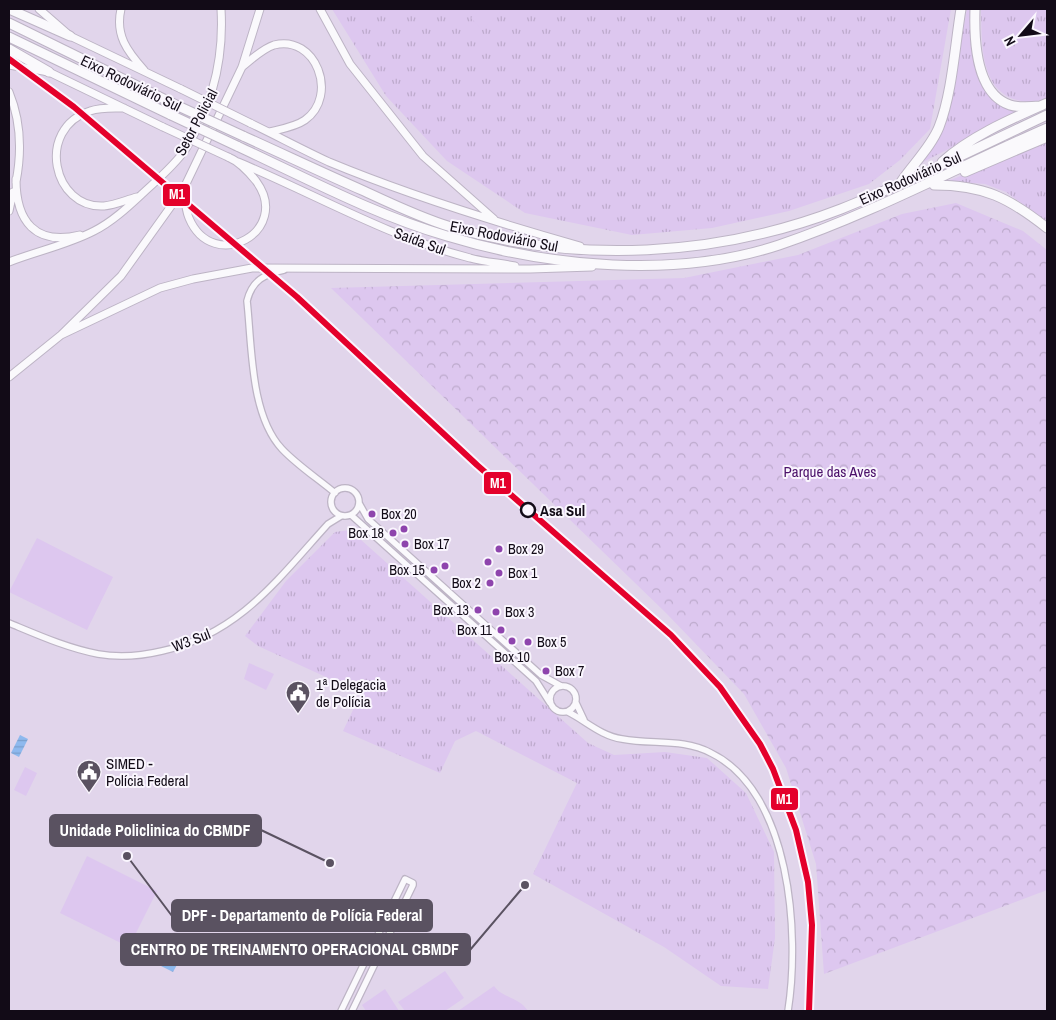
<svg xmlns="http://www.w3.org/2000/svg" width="1056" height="1020" viewBox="0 0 1056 1020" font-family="'Archivo Narrow',sans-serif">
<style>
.grass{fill:url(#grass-tufts)}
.park{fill:url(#park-crowns)}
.pitch{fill:#ddc7ef}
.water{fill:url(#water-rules)}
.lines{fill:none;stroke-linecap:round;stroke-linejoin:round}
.minor-casing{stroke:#bdb4c5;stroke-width:8}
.major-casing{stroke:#bdb4c5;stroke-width:9}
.highway-casing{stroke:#bdb4c5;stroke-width:11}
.minor{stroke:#faf9fc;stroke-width:5.5}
.major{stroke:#faf9fc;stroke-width:7}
.highway{stroke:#faf9fc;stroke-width:9}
.major-bridge-casing{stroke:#bdb4c5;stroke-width:9;stroke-linecap:butt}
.highway-bridge-casing{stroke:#bdb4c5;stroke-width:11;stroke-linecap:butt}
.major-bridge{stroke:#faf9fc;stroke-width:7}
.highway-bridge{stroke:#faf9fc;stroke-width:9}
.metro-1-casing{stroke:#faf6fe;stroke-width:10}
.metro-1{stroke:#e4002b;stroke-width:6}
.stop-dot{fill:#faf6fe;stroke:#120b17;stroke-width:2.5}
.bus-dot{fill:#8e44ad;stroke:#faf6fe;stroke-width:2}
.labels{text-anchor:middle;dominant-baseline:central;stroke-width:4;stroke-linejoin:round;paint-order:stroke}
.bus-label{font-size:14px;fill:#120b17;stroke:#faf6fe;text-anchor:start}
.street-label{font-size:15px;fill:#120b17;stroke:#faf6fe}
.park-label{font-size:15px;fill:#4b116a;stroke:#faf6fe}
.stop-label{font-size:15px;font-weight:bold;fill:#120b17;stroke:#faf6fe;text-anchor:start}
.poi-label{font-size:15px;fill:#120b17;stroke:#faf6fe;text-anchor:start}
.leader{fill:none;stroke:#5a5261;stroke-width:2}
.callout-dot{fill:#5a5261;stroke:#faf6fe;stroke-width:2}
.callout{fill:#5a5261;stroke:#5a5261;stroke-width:2}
.callout-label{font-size:16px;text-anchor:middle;font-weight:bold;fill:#fff}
.line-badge{stroke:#faf6fe;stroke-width:2}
.badge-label{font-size:14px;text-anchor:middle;font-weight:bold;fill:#fff}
</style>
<defs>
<pattern id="grass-tufts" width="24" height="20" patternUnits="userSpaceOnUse" patternTransform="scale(1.25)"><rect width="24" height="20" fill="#ddc7ef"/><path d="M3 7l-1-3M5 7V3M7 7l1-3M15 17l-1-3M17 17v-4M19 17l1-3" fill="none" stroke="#bdaacc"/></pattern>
<pattern id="park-crowns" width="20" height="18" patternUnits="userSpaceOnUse" patternTransform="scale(1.25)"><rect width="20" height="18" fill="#ddc7ef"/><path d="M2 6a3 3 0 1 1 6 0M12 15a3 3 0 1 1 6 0" fill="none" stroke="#bdaacc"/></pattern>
<pattern id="water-rules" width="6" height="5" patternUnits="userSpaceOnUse" patternTransform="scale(1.25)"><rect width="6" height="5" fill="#8eb9ee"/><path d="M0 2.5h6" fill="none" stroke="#799ecb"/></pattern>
</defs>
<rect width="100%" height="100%" fill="#e1d5eb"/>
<!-- grass -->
<path class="grass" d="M332,9H951L930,129L900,160L869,184L789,211L712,228L632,235L525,213L447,161L386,96Z
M967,9H972C973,52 970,98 1019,113L923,162C954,117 957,61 967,9Z
M981,9H1047V98C1037,102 1028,103 1017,100C979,90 982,40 981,9Z
M1047,141V222L1006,192L985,184L948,181Z
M350,530L588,743L614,755L665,752L707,758L746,793L774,852L775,938L768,989L721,986L664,947L533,874L577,783L476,731L455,741L440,773L343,731L361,693L258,646L245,636L286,581L335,532Z"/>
<!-- park -->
<path class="park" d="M956,203L1023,231L1047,250V890L824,974L816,864L786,768L744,694L666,613L331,288L684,278L798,255L902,214Z"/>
<!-- pitch -->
<path class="pitch" d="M481,9H504L482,30L471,18Z
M37,538L113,577L87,630L9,592Z
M249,663L274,674L266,690L244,679Z
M25,767L37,773L26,796L14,790Z
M87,856L157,891L129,947L60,913Z
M445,971L464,998L445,1011H405L398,1002Z
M494,986C502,998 519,997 528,1011H458Z
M385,989L399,1011H366L362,1005Z"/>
<!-- water -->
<path class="water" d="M20,735L28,739L19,757L11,753Z
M160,954L178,963L173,972L155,963Z"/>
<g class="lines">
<defs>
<path id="minor" d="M284,270C265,274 252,280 247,301C252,345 250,415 282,449C297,465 317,478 335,493
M331 502a14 14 0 1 1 28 0a14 14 0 1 1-28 0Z
M359,503L368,519L541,675L561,686
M351,515L536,681L550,703
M9,623C38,635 67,648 98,654C120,658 141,656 162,651C239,634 278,579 328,524L341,516
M550 699a13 13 0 1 1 26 0a13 13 0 1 1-26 0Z
M576,703L584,720
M568,712C586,721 601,736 622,739C652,745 683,738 711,753C791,792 800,935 788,1011
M341,1011L405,879L413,883V885L352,1011"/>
<path id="major" d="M39,9L70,36L181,89
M121,9C115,35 127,51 144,70
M320,9L350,64L423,156L494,219
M9,65L49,72L163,127
M242,67C252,59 262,49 274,45C316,34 339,96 305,120C295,127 281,129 269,132
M9,92C21,121 22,151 16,182
M124,108C113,108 101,107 90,111C35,129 53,209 104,206C115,205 126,200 137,197
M250,123C277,136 303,150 329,162C411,196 495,222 580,246
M238,162C315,194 388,237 470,258C484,262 500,263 515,266
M16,179C16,221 35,246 80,235
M184,188C185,198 185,209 189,218C213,275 293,231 256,181C248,171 240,162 228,157
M9,211L13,192
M9,262C37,251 67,245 94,231C112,222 128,207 142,194C157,180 174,166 185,150C212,107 224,59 221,9
M530,269L592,267
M61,335L160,288L193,279L252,268L533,269
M9,377L61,335L121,276L184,188L242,67L260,9"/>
<path id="highway" d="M9,9L70,36
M975,9C974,39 975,93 1010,105C1019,108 1030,107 1040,106
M9,23L176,105
M9,37L171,115
M9,49L49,72
M243,136C283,154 323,173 364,191C392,204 421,218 451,227C578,264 717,257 841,209C911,181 979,147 1047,115
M237,146C306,178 375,215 447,236C548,267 677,279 779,245C871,214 958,167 1047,128
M942,162C971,136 1011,119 1047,103
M965,172L1047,137
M901,182C913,164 931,147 939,127C952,94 955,45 961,9
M934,185C984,185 1009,198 1047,228"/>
</defs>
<!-- minor casing -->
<use href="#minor" class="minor-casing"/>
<!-- major casing -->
<use href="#major" class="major-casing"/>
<!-- highway casing -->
<use href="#highway" class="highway-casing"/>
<!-- minor -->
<use href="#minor" class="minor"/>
<!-- major -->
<use href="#major" class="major"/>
<!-- highway -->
<use href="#highway" class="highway"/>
<defs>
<path id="major-bridge" d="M181,89L250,123
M163,127L228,157"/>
<path id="highway-bridge" d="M176,105L243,136
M171,115L237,146"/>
</defs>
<!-- major-bridge casing -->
<use href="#major-bridge" class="major-bridge-casing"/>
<!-- highway-bridge casing -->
<use href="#highway-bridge" class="highway-bridge-casing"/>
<!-- major-bridge -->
<use href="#major-bridge" class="major-bridge"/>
<!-- highway-bridge -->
<use href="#highway-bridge" class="highway-bridge"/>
<defs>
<path id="metro-1" d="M9,59L74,107L297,297L477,465L671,635L720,687L760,744L773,769L796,830L808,882L812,925L809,1011"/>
</defs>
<!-- metro-1 casing -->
<use href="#metro-1" class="metro-1-casing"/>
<!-- metro-1 -->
<use href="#metro-1" class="metro-1"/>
</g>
<!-- icons -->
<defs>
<symbol id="civic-pin" viewBox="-11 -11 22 30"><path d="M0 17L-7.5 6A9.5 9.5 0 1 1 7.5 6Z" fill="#5a5261" stroke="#faf6fe"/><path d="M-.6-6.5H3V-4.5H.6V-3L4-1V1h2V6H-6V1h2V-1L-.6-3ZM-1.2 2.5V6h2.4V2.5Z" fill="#fff"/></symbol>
</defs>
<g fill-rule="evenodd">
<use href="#civic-pin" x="284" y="679" width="28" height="38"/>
<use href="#civic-pin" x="75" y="758" width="28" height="38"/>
</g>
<!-- markers -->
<circle class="stop-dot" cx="528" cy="510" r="7"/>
<g class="bus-dot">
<circle cx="372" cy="514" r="4.5"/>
<circle cx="404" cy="529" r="4.5"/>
<circle cx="393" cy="533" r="4.5"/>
<circle cx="405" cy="544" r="4.5"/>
<circle cx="499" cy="549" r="4.5"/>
<circle cx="488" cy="562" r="4.5"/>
<circle cx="445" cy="566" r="4.5"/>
<circle cx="434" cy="570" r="4.5"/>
<circle cx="499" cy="573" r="4.5"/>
<circle cx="490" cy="583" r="4.5"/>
<circle cx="478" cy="610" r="4.5"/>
<circle cx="496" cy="612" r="4.5"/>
<circle cx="501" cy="630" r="4.5"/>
<circle cx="512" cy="641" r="4.5"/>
<circle cx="528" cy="642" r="4.5"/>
<circle cx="546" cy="671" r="4.5"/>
</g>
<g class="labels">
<!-- bus labels -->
<g class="bus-label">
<text x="381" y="514">Box 20</text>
<text x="384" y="533" text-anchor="end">Box 18</text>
<text x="414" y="544">Box 17</text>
<text x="508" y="549">Box 29</text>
<text x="425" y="570" text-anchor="end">Box 15</text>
<text x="508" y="573">Box 1</text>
<text x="481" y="583" text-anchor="end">Box 2</text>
<text x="469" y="610" text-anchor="end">Box 13</text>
<text x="505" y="612">Box 3</text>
<text x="492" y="630" text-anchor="end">Box 11</text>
<text x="537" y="642">Box 5</text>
<text x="512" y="657" text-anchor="middle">Box 10</text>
<text x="555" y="671">Box 7</text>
</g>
<!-- street labels -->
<g class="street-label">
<text transform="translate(131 83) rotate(26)">Eixo Rodoviário Sul</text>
<text transform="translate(196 122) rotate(-62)">Setor Policial</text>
<text transform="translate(910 178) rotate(-24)">Eixo Rodoviário Sul</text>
<text transform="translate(504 236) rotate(11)">Eixo Rodoviário Sul</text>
<text transform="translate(420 241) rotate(20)">Saída Sul</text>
<text transform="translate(191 640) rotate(-21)">W3 Sul</text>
</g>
<!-- park labels -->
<g class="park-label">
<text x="830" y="471">Parque das Aves</text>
</g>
<!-- stop labels -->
<g class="stop-label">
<text x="540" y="510">Asa Sul</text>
</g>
<!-- poi labels -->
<g class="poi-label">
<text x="316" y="684">1ª Delegacia<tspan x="316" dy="17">de Polícia</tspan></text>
<text x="106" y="763">SIMED -<tspan x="106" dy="17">Polícia Federal</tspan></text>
</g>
</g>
<!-- callouts -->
<path class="leader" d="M330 863L261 830M127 856L172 916M525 885L470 950"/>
<g class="callout-dot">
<circle cx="330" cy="863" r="5"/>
<circle cx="127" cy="856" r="5"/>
<circle cx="525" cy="885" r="5"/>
</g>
<g class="callout">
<rect x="50" y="815" width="211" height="31" rx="5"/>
<rect x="172" y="900" width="260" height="31" rx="5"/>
<rect x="121" y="934" width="349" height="31" rx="5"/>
</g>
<g class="callout-label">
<text x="155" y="836">Unidade Policlinica do CBMDF</text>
<text x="302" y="921">DPF - Departamento de Polícia Federal</text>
<text x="295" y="955">CENTRO DE TREINAMENTO OPERACIONAL CBMDF</text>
</g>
<g class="line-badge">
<rect x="162" y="183" width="29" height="24" rx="5" fill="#e4002b"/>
<rect x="483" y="471" width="29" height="24" rx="5" fill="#e4002b"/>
<rect x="770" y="787" width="29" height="24" rx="5" fill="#e4002b"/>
</g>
<g class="badge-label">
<text x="177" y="199">M1</text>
<text x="498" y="488">M1</text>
<text x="784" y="804">M1</text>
</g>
<!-- border -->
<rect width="1056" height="1020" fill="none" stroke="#120b17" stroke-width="20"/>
<!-- north arrow -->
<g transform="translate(1021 35) rotate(242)" stroke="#faf6fe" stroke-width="4" paint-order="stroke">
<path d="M0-4L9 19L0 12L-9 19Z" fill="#120b17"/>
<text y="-8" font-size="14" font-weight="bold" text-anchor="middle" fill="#120b17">N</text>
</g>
</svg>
